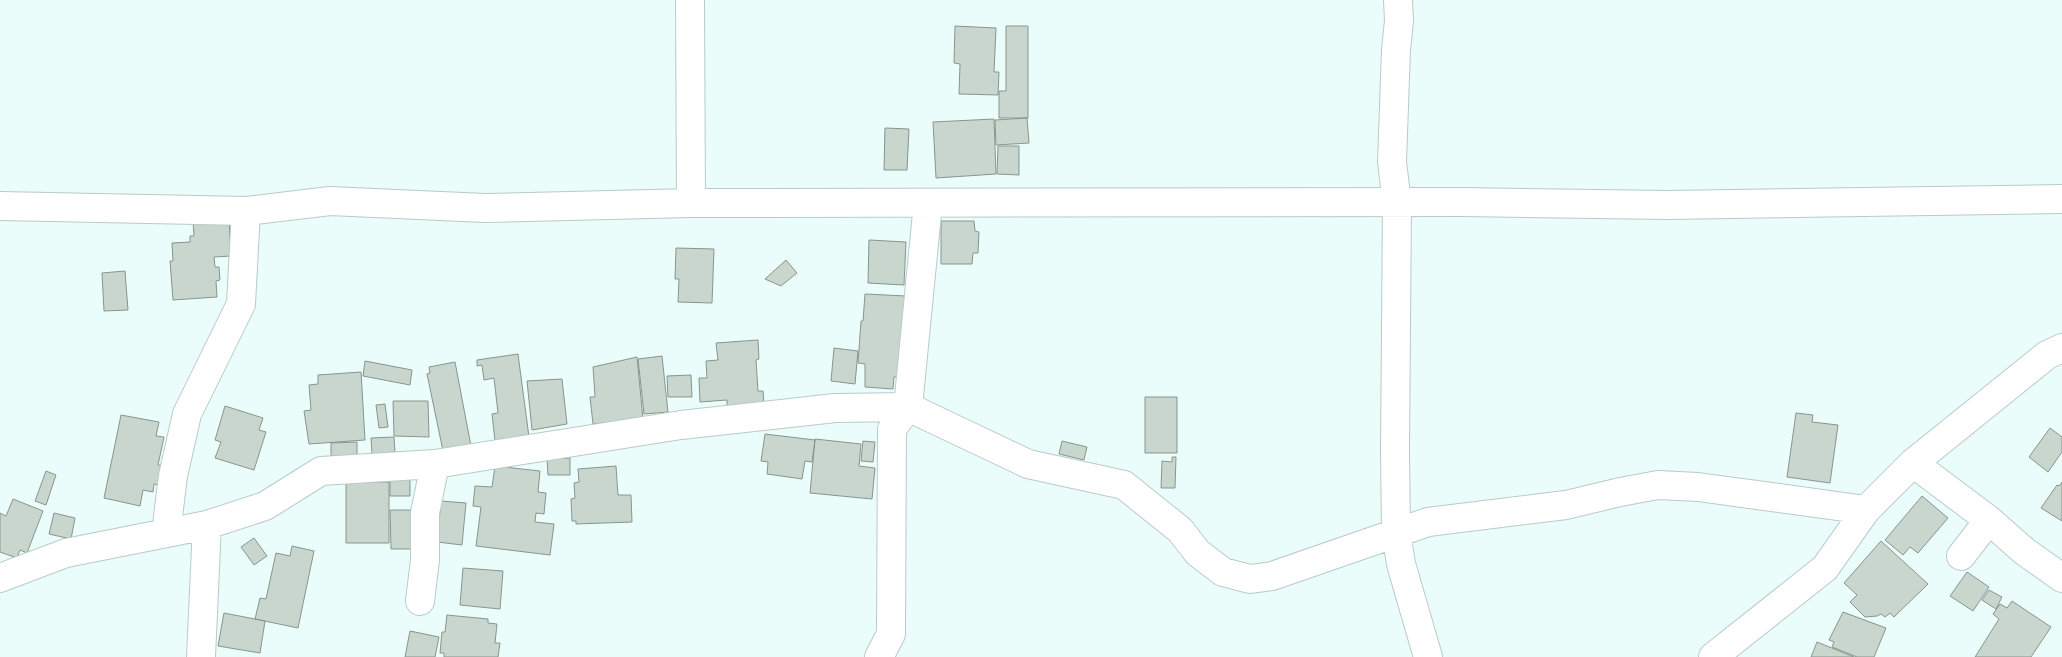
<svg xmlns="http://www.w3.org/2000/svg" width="2062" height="657" viewBox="0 0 2062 657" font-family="Spectral,serif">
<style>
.building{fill:#c8d6ce;stroke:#88958e}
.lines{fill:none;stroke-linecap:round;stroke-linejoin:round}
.minor-casing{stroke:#b9cac9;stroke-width:30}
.minor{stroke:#fff;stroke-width:28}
</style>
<rect width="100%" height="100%" fill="#ebfdfb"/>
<!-- building -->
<path class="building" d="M955,26L996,28L994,72H999L998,95L959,94L960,64L954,63Z
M1006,26H1028V118H999V91H1006Z
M1027,118L1029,143L996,145L995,120Z
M994,119L996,174L936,178L933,122Z
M885,128L909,129L907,170H884Z
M998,146H1019V175L997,174Z
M229,219L231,256L214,257L215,267H219L220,280L216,281L217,297L173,300L170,261H173L172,243L190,242V236H194L193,221Z
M941,221H974L975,231L979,232L978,253H973L972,264H941Z
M869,240L906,242L904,285L868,283Z
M676,248L714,249L712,303L678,302L679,279H675Z
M786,260L797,273L781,286L765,279Z
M125,271L128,310L104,311L102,273Z
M865,294L906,296L901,377H894L893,389L865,387V364L858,363L861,321H863Z
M758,340L759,359L756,360L758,391H763L764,404L727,407V400L700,402L699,378H707L706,361L718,360L716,343Z
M834,348L858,351L855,384L831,381Z
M518,354L529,437L495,441L492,414L498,413L494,378L484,380L482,365L477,366V360Z
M662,356L668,412L644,414L638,359Z
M637,357L643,419L593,424L590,397H595L593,367Z
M365,361L412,370L410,385L363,376Z
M455,362L471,446L443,451L427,374L430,373L429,367Z
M361,372L365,440L309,444L304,411L311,410L309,385L318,384V375Z
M691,375L692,397H668L667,376Z
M562,379L567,424L532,430L527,381Z
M1145,397H1177V453H1145Z
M393,401H428L429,437L394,436Z
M385,404L388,427L379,428L376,405Z
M225,406L263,418L259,430L266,432L254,470L215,458L221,442L215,440Z
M1796,413L1813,415L1812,422L1838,425L1830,483L1787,477Z
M121,415L159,422L156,436L164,437L158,465L166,466L162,486L154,484L153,492L143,490L140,506L104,498Z
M2050,428L2062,437V452L2048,472L2029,457Z
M765,434L815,440L812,462L805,461L802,479L767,474L768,462L761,461Z
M394,437L395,452L372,454L371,438Z
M815,439L861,444L859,466L875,468L872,499L810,493Z
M863,441L875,442L873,462L861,461Z
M1062,441L1087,447L1084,460L1059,454Z
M357,442V456H331V443Z
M1172,457H1176L1175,488H1161L1162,461L1172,462Z
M570,458V475H548L547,459Z
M495,466L540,471L538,492L546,493L544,514L536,513L535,522L554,524L550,555L476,546L481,507L473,506L475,486L492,487Z
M616,466L618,495H631L632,522L576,524V521H572L571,499L575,498L574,483L579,482L578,469Z
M46,471L56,475L46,505L35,501Z
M390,475H410V496H390Z
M346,482H389V543H346Z
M2062,482V521L2041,508L2057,485L2059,486Z
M1922,496L1948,518L1918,553L1910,547L1903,555L1885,540Z
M13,499L43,511L27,553L20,550L17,558L0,552V513L6,516Z
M441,501L466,503L462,545L437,542Z
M390,510H411L412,549H391Z
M54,513L75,518L71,539L49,534Z
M254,538L267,556L254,565L241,547Z
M1881,541L1928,584L1894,617L1890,613L1885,617L1881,614L1877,616L1865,617L1850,602L1857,595L1844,583Z
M292,546L314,551L298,628L255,619L260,598L266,599L276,553L290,556Z
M463,568L503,571L500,609L460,605Z
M1967,572L1989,587L1973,611L1950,596Z
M1989,590L2002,597L1996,609L1982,600Z
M2012,601L2051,627L2031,657H1975L1999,619L1993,614L2000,604L2007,608Z
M1843,612L1886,628L1874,657H1857L1832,647L1834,642L1829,640Z
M224,613L265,621L260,653L218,646Z
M447,615L488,619V623L497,624L495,643H500L498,657H444V653H440L442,632H445Z
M410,631L439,637L435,657H405Z
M1817,642L1854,657H1811Z"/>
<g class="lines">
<defs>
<path id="minor" d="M690,0L691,203
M1398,0L1399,21L1396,50L1392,162L1397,203L1395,451L1396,532L1401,564L1428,657
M0,206L246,211L330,201L485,208L691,203L1463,202L1667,205L2062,199
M1913,463L1989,520L2024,551L2062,578
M166,533L173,476L187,414L241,304L246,211
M1961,556L1989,520
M0,578L66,553L207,525L265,506L321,471L435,464L681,425L835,408L908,407L1028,464L1124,485L1180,530L1198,553L1223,572L1250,579L1272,576L1428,522L1566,505L1620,492L1658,485L1698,487L1866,510
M420,601L425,560V513L435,464
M201,657L207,525
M879,657L891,634L892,429L908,407L928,203
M1713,657L1825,568L1866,510L1913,463L2047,355L2062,348"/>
</defs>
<!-- minor casing -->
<use href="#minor" class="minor-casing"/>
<!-- minor -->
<use href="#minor" class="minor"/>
</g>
</svg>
